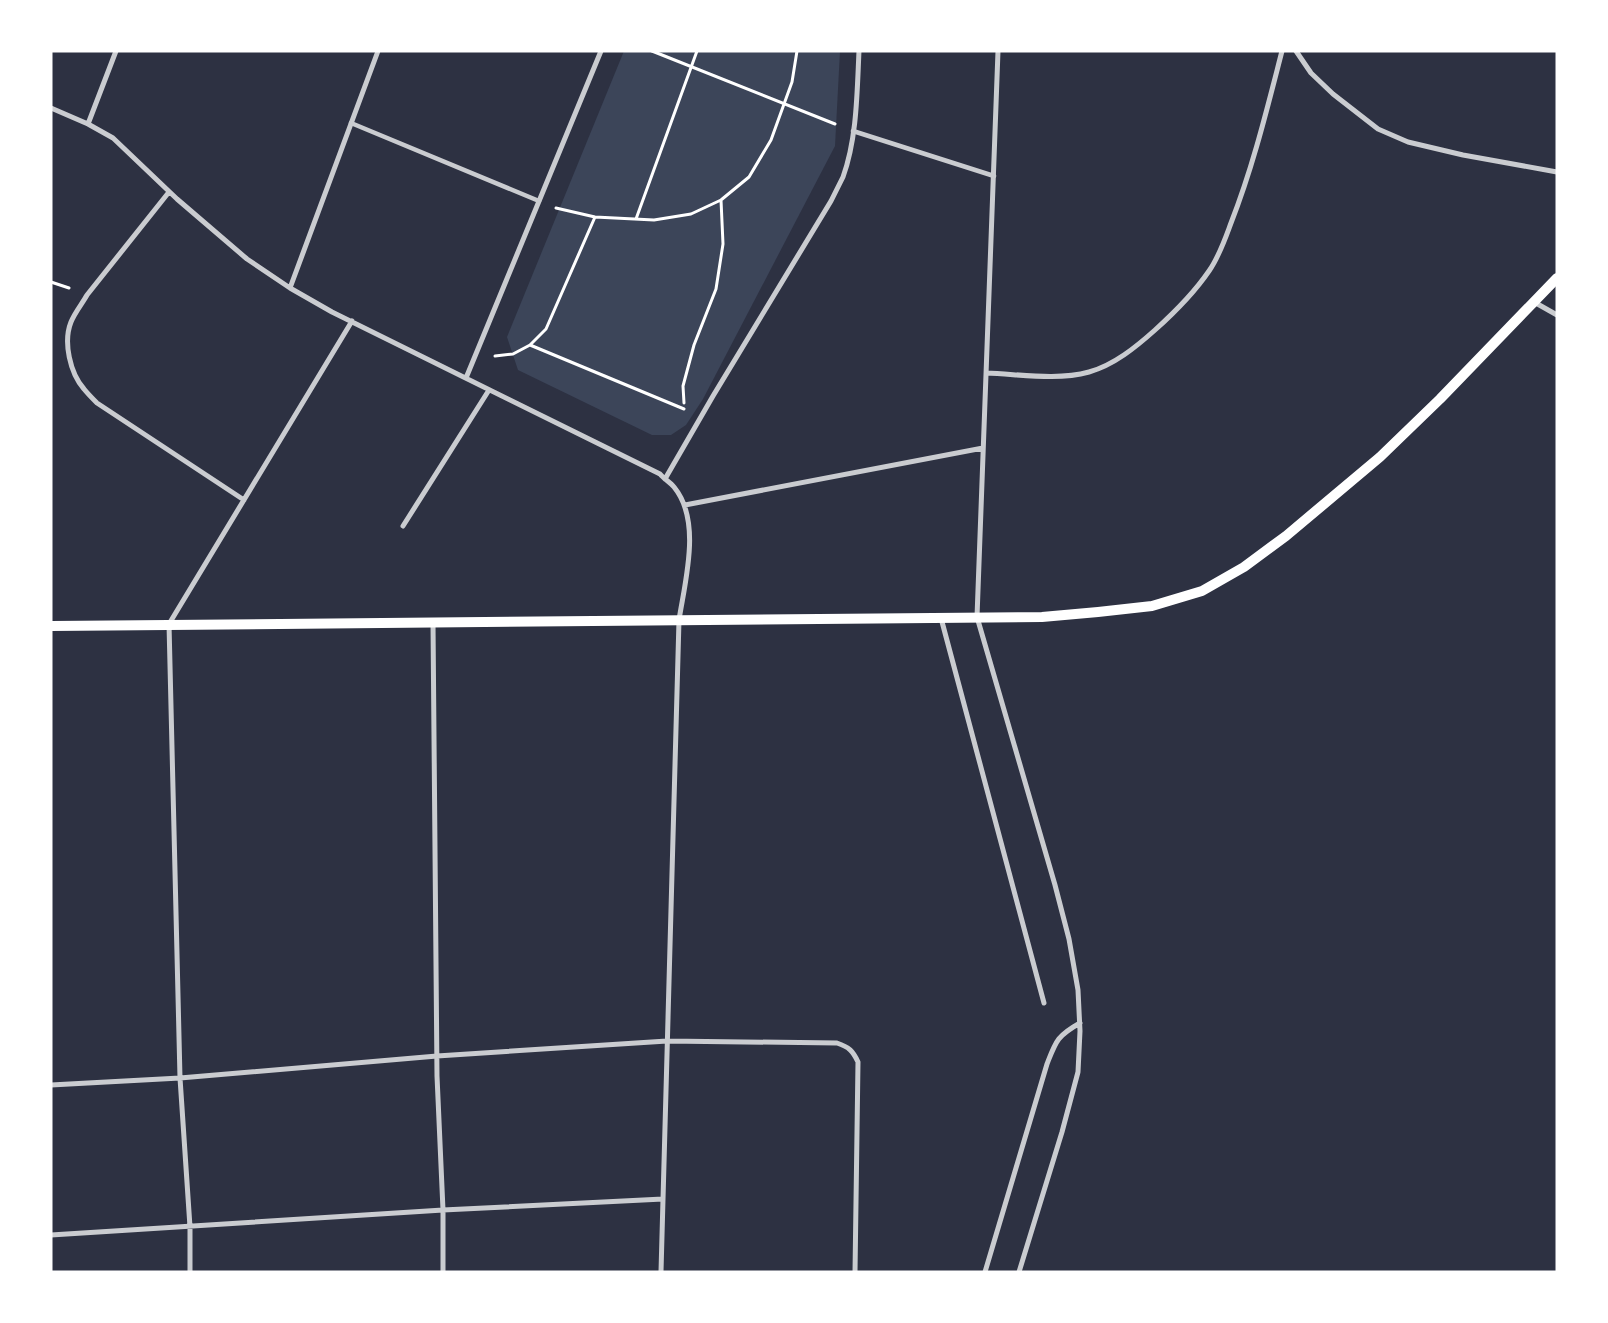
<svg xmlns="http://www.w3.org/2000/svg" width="1608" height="1323" viewBox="0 0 1608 1323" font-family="Commissioner,sans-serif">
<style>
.green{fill:#3c4559}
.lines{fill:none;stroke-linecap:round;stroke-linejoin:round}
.path{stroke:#fff;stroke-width:3}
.pedestrian{stroke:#caccd0;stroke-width:4.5}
.minor{stroke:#caccd0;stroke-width:5}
.secondary{stroke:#fff;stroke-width:10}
</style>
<rect width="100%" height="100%" fill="#2d3142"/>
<!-- green -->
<path class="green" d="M624,51H840L835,146L703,399L686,425L671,435H652L518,370L507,337Z"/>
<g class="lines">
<!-- path -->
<path class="path" d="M652,51L835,124
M556,208L595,217L654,220L691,214L721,200L749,177L771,140L792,82L797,51
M636,219L697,51
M51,282L69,288
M530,345L684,409
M495,356L513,354L530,345L546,329L595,217
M684,403L683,386L694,345L716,289L723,244L721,200"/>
<!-- pedestrian -->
<path class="pedestrian" d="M351,123L539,201
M853,131L994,176"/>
<!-- minor -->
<path class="minor" d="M998,51L977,617L1055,885L1069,939L1078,990L1080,1031L1078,1072L1062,1132L1019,1272
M1296,51L1311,73L1333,94L1378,129L1408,142L1463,155L1557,172
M51,108L88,124L113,138L177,199L247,259L290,288L332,312L660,474C664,479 670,482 674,487C702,521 685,581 679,620L661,1272
M88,124L116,51
M169,192L87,295C82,304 75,312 71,322C63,342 70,373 84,389C88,394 93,399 97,403L244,500
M290,288L378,51
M1534,302L1557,315
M986,373C1019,374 1056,381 1089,372C1114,365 1136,347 1155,330C1175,312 1194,293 1209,271C1219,257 1225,239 1231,223C1253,167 1267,109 1282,51
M466,378L601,51
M665,479L713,396L831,201C835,193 839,185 843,177C857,138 857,93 859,51
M685,505L983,448
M403,526L489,390
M941,618L1044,1003
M433,623L437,1076L443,1210V1272
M51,1085L180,1078L437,1056L667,1041L837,1043C849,1047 853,1051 858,1062L855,1272
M51,1235L443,1210L663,1199
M190,1272V1227L180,1078L169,624L352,321
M985,1272L1047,1064C1056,1041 1057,1036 1080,1023"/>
<!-- secondary -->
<path class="secondary" d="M51,626L1042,617L1098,612L1152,606L1202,591L1244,567L1286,536L1380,457L1440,399L1557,278"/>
</g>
<!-- border -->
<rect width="1608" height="1323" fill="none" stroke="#ffffff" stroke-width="105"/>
</svg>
